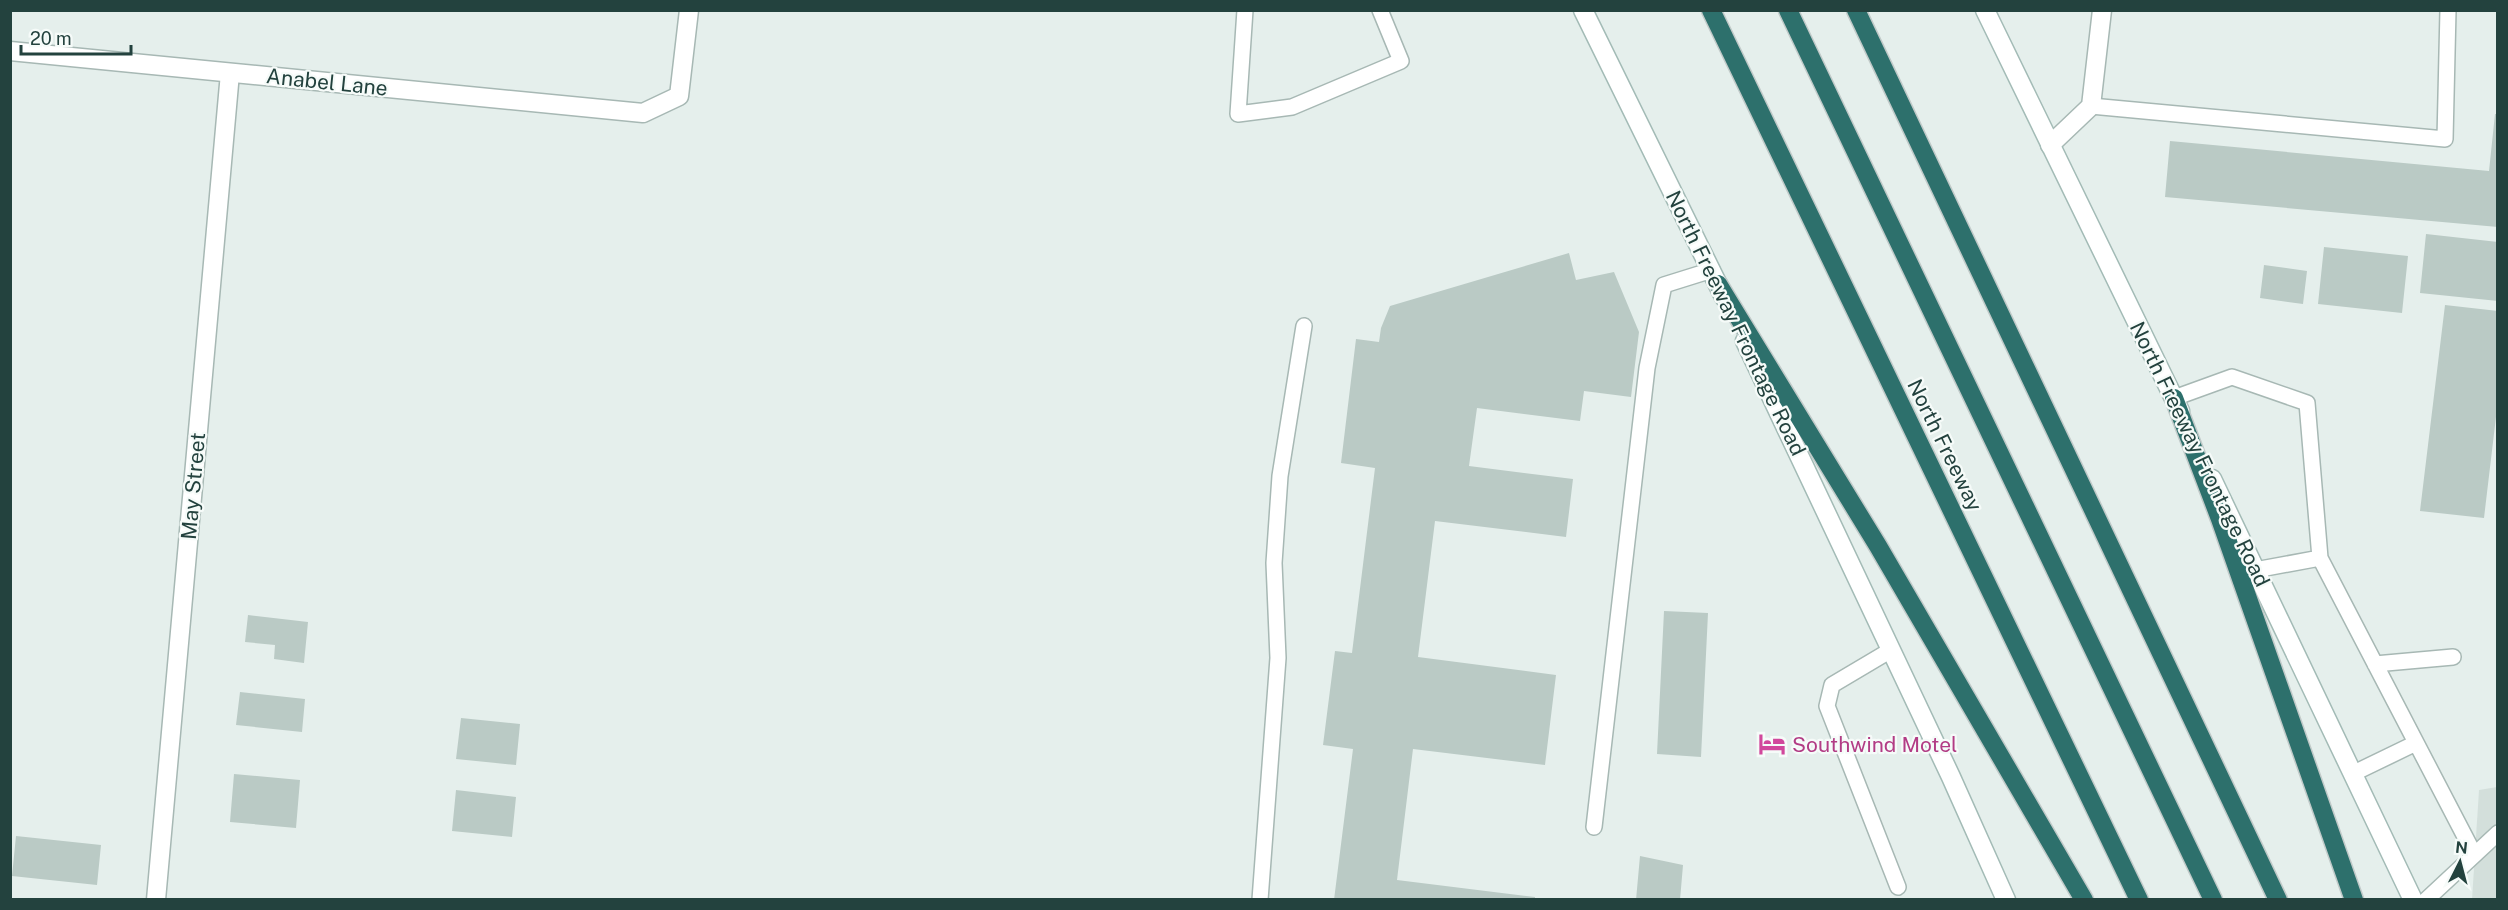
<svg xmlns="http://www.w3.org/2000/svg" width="2508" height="910" viewBox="0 0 2508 910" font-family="'Public Sans',sans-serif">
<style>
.built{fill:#d3dfdb}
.building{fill:#bacac5}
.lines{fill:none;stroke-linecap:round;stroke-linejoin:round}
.lane-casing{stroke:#a7b8b4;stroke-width:18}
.street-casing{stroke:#a7b8b4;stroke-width:21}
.secondary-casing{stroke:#a3bbb6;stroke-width:21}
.highway-casing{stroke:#c1cac9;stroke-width:21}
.lane{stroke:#fff;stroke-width:15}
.street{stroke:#fff;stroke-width:18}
.secondary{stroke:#fff;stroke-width:18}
.highway{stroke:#2d706c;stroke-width:18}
.labels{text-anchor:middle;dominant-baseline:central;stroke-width:4.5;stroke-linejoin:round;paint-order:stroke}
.street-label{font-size:21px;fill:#23423e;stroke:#f6fbf9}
.hotel-label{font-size:21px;fill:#b23c85;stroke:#f6fbf9;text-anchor:start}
</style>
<rect width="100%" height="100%" fill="#e5efec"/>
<!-- built -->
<path class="built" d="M2497,787V899L2472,900L2479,790Z"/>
<!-- building -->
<path class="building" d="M2495,114H2498V227L2165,197L2170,141L2489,171Z
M2426,234L2498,242V301L2420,293Z
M2324,247L2408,256L2402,313L2318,304Z
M1569,253L1576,280L1614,272L1639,332L1631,397L1584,391L1580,421L1477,408L1469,466L1573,479L1566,537L1435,521L1418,657L1556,675L1545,765L1413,749L1397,880L1535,897V900H1334L1353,749L1323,745L1335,651L1352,653L1375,468L1341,463L1356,339L1379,342L1381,328L1390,306Z
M2264,265L2307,271L2303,304L2260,298Z
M2445,305L2498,311V400L2484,518L2420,511Z
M1664,611L1708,613L1701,757L1657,754Z
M248,615L308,622L304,663L274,659L275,645L245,642Z
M240,692L305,699L302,732L236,725Z
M461,718L520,724L516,765L456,759Z
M234,774L300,780L296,828L230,822Z
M456,790L516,797L512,837L452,831Z
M16,836L101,845L97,885L12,876Z
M1640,856L1683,865L1680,900H1636Z"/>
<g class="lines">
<defs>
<path id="lane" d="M1245,10L1238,114L1292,107L1401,61L1380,10
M2091,106L2445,139L2448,10
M2174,398L2232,377L2307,403L2320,558L2255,570
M2320,558L2474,854
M1891,650L1832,685L1827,706L1898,887
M2375,664L2453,657
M2352,774L2416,743
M1594,827L1647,368L1664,285L1712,270
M1260,900L1278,658L1274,563L1280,476L1304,326
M2426,900L2498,833"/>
<path id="street" d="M10,51L643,113L679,96L689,10
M2050,145L2091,106L2102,10
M156,900L230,73"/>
<path id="secondary" d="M1583,10L1724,297
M1985,10L2180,411
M1745,341L1951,777L2006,900
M2212,479L2413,900"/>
<path id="highway" d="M1711,10L2139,900
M1788,10L2213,900
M1856,10L2278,900
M1718,284L1878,546L2084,900
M2174,398L2220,519L2354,900"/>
</defs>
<!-- lane casing -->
<use href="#lane" class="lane-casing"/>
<!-- street casing -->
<use href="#street" class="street-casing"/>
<!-- secondary casing -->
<use href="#secondary" class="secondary-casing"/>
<!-- highway casing -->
<use href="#highway" class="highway-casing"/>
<!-- lane -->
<use href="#lane" class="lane"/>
<!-- street -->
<use href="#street" class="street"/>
<!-- secondary -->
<use href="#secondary" class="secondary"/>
<!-- highway -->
<use href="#highway" class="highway"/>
</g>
<!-- icons -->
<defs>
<symbol id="hotel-bare" viewBox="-9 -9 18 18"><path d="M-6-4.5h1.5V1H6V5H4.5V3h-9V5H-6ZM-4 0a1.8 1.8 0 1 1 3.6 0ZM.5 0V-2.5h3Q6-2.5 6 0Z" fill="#d1479c" stroke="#f6fbf9" stroke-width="2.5" paint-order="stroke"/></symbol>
</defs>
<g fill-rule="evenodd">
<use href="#hotel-bare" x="1753" y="725" width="38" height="38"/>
</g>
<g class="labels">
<!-- street labels -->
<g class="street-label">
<text transform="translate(327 82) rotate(6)">Anabel Lane</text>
<text transform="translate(1736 323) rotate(64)">North Freeway Frontage Road</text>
<text transform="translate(1945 445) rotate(64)">North Freeway</text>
<text transform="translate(2200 454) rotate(64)">North Freeway Frontage Road</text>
<text transform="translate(193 486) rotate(-85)">May Street</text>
</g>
<!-- hotel labels -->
<g class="hotel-label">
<text x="1792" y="744">Southwind Motel</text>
</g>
</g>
<!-- border -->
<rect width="2508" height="910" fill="none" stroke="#23423e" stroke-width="24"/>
<!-- north arrow -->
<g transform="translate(2460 862) rotate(6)" stroke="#f6fbf9" stroke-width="4.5" paint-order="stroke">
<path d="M0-4.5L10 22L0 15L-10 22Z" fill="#23423e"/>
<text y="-9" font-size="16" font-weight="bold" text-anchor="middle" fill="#23423e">N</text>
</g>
<!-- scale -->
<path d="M21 45v9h110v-9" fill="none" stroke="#23423e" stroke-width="3"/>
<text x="30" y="45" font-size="18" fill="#23423e" stroke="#f6fbf9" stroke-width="4.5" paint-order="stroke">20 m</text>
</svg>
